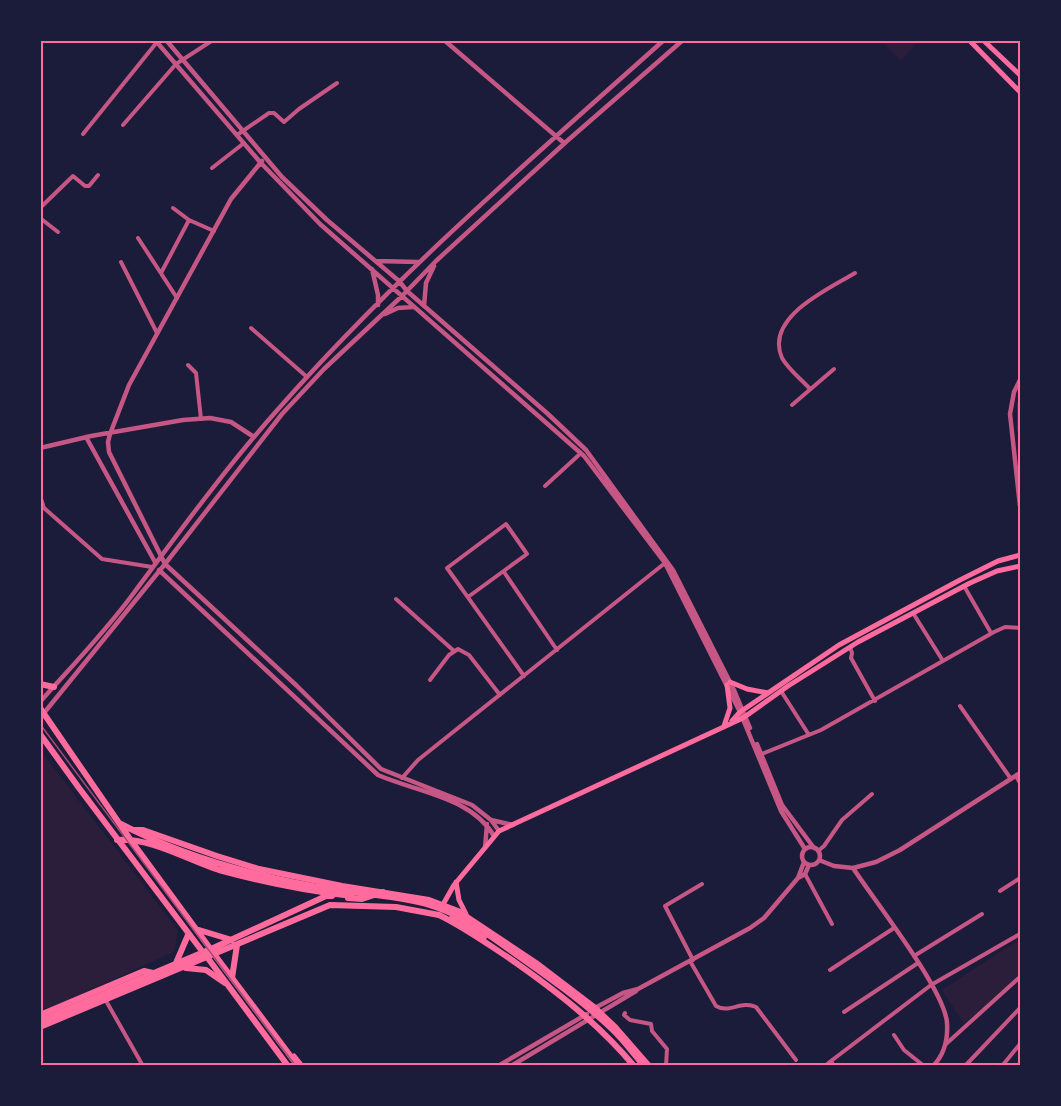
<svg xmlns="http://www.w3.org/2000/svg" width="1061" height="1106" viewBox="0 0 1061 1106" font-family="Lora,serif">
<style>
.green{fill:#2a1e3b}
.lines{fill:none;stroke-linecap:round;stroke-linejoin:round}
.minor{stroke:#c65784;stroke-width:4}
.tertiary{stroke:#c65784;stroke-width:4.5}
.secondary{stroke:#ff6b9d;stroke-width:5}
.primary{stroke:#ff6b9d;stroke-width:6}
.trunk{stroke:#ff6b9d;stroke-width:6}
.rail{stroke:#a44b75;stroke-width:1.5}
.neatline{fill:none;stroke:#ff6b9d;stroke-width:2}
</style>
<rect width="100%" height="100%" fill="#1b1b3a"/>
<!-- green -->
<path class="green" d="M881,41H918L901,61Z
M41,751L178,930L174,952L41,1012Z
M1020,939V977L964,1024L942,990Z"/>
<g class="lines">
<!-- minor -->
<path class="minor" d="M123,125L176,64L213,40
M83,134L157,42
M237,135L269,113H274L284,122L299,109L337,83
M212,168L244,143
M40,208L73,176L85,186H89L98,175
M173,208L189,220L214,231
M40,218L58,232
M138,238L177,298
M121,262L157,333
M161,273L189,220
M251,328L307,377
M188,365L196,373L201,419
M810,389C802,380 788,369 782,358C764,317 829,289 855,273
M792,405L834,369
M545,486L581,453
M40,496L44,508L102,559L152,567
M504,572L557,650
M964,586L991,633
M468,597L527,554L506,524L447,568L524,676
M396,599L454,651
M913,613L943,661
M850,647L852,653L851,658L875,701
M430,680L449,655L458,649L469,655L500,695
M781,691L809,735
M960,706L1011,779
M759,755L821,730L994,632L1005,627L1020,628
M1016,776L1020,783
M402,778L418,760L665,563
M818,851L824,846L842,820L872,794
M805,874L832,924
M1000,891L1020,878
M914,956L982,914
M693,960L665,906L702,884
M690,961L716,1006C729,1014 741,1000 756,1007L796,1060
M830,970L894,928
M105,999L143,1066
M844,1012L918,963
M625,1013L624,1015L630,1020L651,1024L652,1031L667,1049L666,1066
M894,1035L904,1050L924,1066
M946,1044L1020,977
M831,1061L931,985L1020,934
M825,1066L831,1061L834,1066
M965,1066L1020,1008
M1002,1066L1020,1044"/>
<!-- tertiary -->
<path class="tertiary" d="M155,40L260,162L320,224L584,456L665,563L740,712L781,811L805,849
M166,40L282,177L327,220L399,281L407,291L548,414L586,450L673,570L734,690L750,728
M444,40L564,143
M262,161L231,199L129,385L110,434L108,442L109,452L165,564L297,686L381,769L472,805L491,820L499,831
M376,261L418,262
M372,269L378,295V305
M424,306L426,283L434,266
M385,314L398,308L413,307
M1020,380L1014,392L1010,414L1020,506
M1020,403V431
M86,437L155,562
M40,448L91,436L183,420L210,418L231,422L254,437
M159,570L378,775C417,792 471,797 494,836
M40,702C71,667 105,632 133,594C180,531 227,466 280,407C397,274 532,158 664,40
M44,713L165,564L282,414L324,369L402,296L436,261L567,141L683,40
M757,744L782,805L814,848
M491,820L513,825
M802 856a9 9 0 1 1 18 0a9 9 0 1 1-18 0Z
M485,848L487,824
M819,860L834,866L853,868L876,862L900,850L1020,773
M853,868C874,900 945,990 947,1023C948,1039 944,1055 933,1066
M798,878L804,862
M593,1009L623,993L638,989L750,928L764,918L798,878L805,874L809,865
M498,1066L587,1014
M511,1066L636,991"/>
<!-- secondary -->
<path class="secondary" d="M969,40L1020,92
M983,40L1020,75
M730,682L747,689L768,693
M732,721L740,712L839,645L960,580L998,561L1020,555
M724,726L730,708L727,685
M456,882L459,900L466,914
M441,908L454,885L499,831L743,718L788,686L858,642L970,583L997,571L1020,566
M294,1056L302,1066"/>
<!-- primary -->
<path class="primary" d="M134,830H143L217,856L259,869L342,886L429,900L458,911L536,963L595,1008L615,1027L649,1066
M439,915C464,927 486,943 509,958C555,990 598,1023 634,1066
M214,954L298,1066
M207,957L288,1066
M40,1015L144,971L153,973"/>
<!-- trunk -->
<path class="trunk" d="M40,684L54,687
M40,708L130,839L212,951
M40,734L79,788L205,955
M119,823C185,858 257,877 331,889C364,894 399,896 430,905C460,914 485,932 510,950C544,974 580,999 611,1028C623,1039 633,1053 644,1066
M117,840C150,837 188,860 219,870C263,882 307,891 352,896
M348,898L362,899L383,892
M452,918L484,937
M199,930L232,940
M176,963L188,935
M186,968L206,970L225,983
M232,978L237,945
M40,1021L211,949L326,896H332
M40,1027L330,905L396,907L439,915"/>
<!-- rail -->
<path class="rail" d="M40,724L275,1039L296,1066"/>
</g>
<!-- border -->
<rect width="1061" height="1106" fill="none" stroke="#1b1b3a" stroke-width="84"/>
<rect x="42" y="42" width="977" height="1022" class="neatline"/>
</svg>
